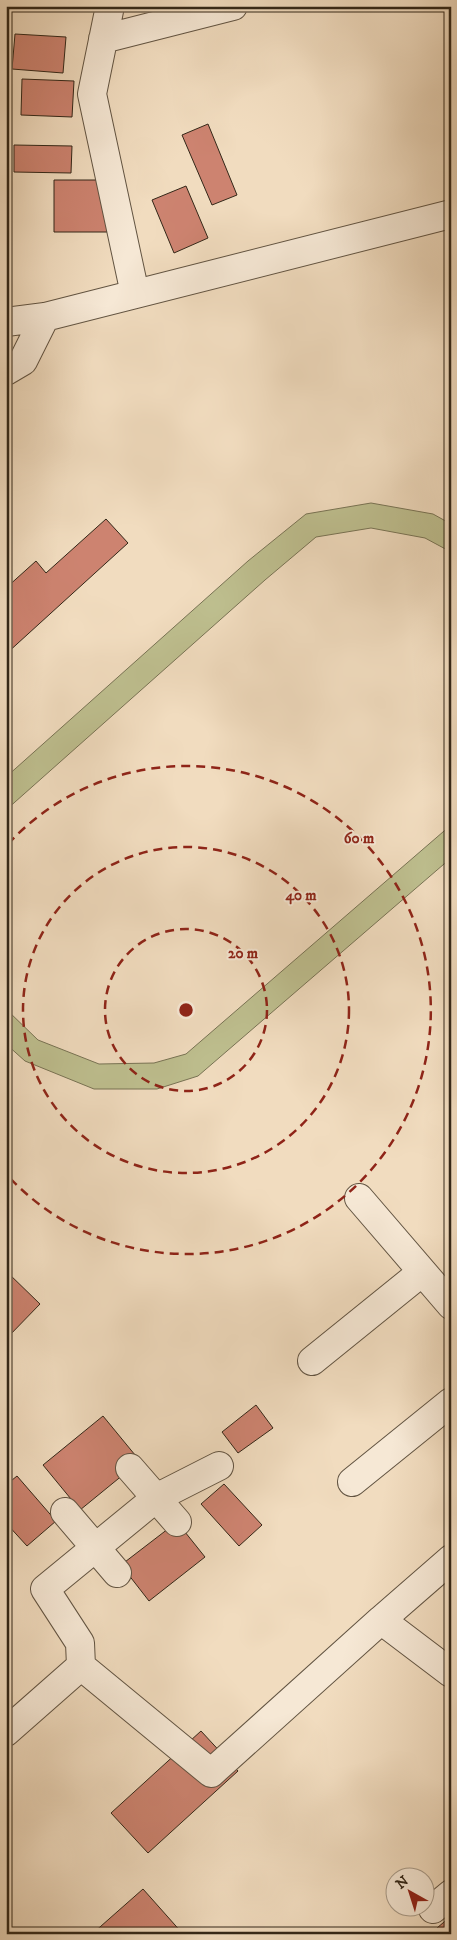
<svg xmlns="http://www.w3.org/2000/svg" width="457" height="1940" viewBox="0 0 457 1940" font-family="'IM FELL DW Pica',serif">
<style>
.green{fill:#bebf8f;stroke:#787354}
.building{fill:#cd8370;stroke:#332718}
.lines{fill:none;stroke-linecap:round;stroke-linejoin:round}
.minor-casing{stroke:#625442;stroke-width:30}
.minor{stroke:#f6e8d5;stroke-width:28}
.ring{fill:none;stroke:#8f2418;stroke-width:2.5;stroke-dasharray:9 6}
.centre{fill:#8f2418;stroke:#f6e8d5;stroke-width:2.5}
.ring-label{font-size:15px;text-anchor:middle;font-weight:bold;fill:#8f2418;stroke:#f6e8d5;stroke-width:4;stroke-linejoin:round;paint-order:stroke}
</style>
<rect width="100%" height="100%" fill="#f1dcbf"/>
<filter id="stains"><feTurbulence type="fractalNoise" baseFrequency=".004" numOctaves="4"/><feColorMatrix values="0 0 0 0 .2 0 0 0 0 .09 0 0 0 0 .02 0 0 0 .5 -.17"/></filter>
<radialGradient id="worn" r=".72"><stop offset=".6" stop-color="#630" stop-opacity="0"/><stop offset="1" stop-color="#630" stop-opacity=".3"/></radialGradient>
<!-- green -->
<path class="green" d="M371,503L433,514L451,524V552L425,538L371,528L316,537L265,580L6,810V777L248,561L306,514Z
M451,825V858L198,1076L157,1089H94L25,1061L6,1044V1009L38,1040L99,1064L154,1063L186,1054Z"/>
<!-- building -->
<path class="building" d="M15,34L66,37L63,73L12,69Z
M22,79L74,81L72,117L21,115Z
M208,124L237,195L212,205L182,135Z
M14,145L72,146L71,173L14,172Z
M54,180H107V232H54Z
M186,186L208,238L174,253L152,200Z
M106,519L128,543L6,654V609L9,606L6,603V588L36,561L46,573Z
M6,1271L40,1304L6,1339Z
M256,1405L273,1428L238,1453L222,1432Z
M103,1416L140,1461L80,1510L43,1465Z
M17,1476L56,1521L27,1546L6,1523V1485Z
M224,1484L262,1525L239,1546L201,1504Z
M177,1522L205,1557L149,1601L121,1565Z
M201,1731L238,1771L148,1853L111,1813Z
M143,1889L183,1934H92Z
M451,1916V1934H442L437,1928Z"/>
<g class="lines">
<defs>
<path id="minor" d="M110,6L92,94L135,294
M103,39L233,6
M6,322L45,317L451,214
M6,371L23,361L45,317
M359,1198L451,1305
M312,1361L422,1272
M219,1466L156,1498L45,1589L80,1643L81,1666L211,1773L381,1620
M130,1468L177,1522
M352,1482L451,1402
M65,1512L117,1573
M451,1559L381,1620L451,1673
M6,1732L81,1666
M433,1909L451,1894"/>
</defs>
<!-- minor casing -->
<use href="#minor" class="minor-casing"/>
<!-- minor -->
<use href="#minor" class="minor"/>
</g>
<!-- distance rings -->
<g class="ring">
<circle cx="186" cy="1010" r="81"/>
<circle cx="186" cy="1010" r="163"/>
<path d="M8 844A244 244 0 1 1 8 1176"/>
</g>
<circle cx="186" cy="1010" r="8" class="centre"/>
<g class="ring-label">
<text x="359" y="843">60 m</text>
<text x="301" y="900">40 m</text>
<text x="243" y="958">20 m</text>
</g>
<!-- margin -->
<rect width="457" height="1940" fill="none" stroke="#f1dcbf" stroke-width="25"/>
<rect x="8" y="8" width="442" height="1925" fill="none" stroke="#332718" stroke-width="2.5"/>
<rect x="12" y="12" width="432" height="1915" fill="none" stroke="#332718"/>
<!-- north arrow -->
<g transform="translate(410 1892) rotate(321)"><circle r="24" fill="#f6e8d5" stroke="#a89b89"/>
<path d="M0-4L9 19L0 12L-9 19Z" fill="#8f2418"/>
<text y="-8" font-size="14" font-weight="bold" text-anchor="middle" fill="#332718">N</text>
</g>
<rect width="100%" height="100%" filter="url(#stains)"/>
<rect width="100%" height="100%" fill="url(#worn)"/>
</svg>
